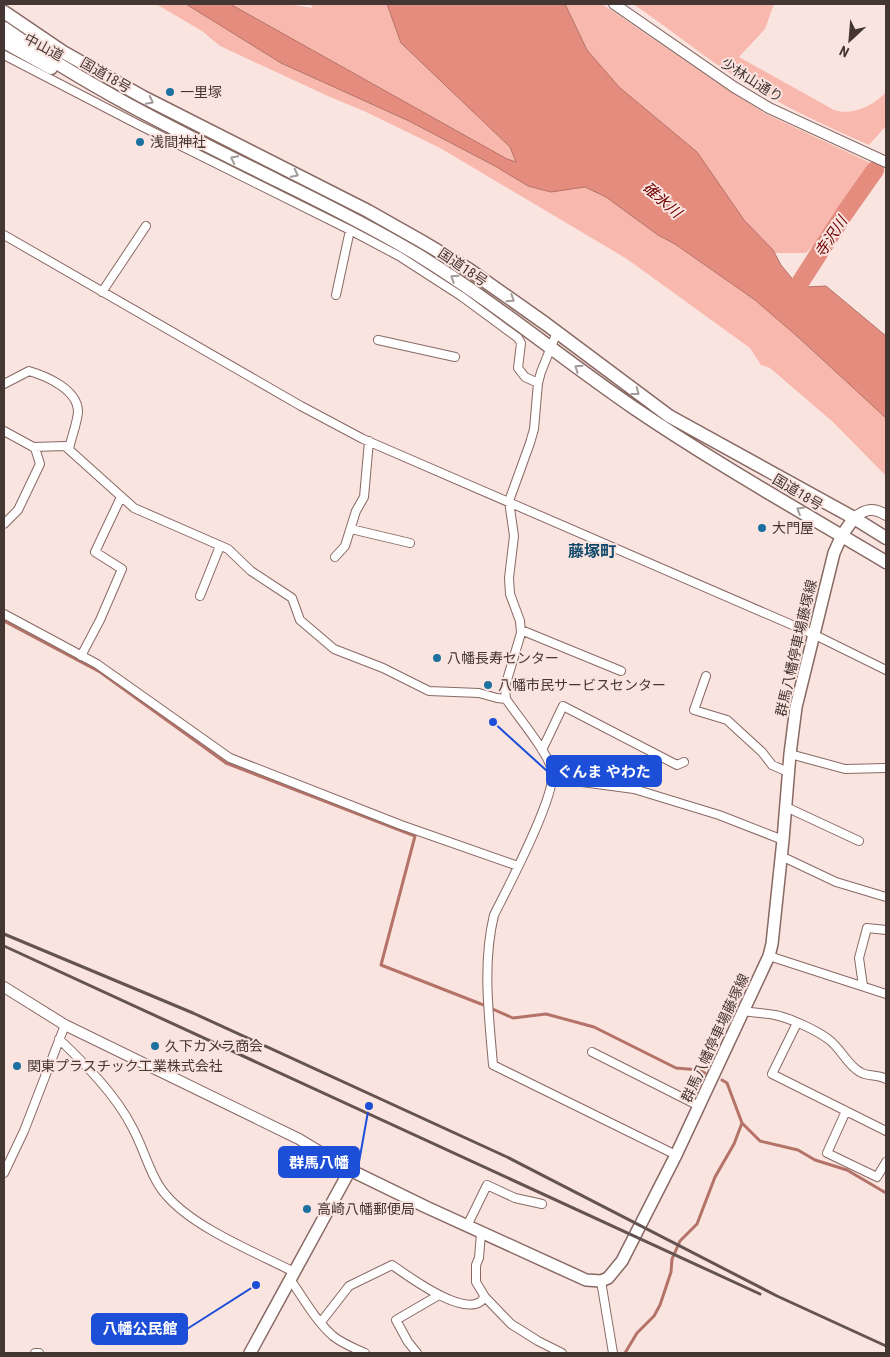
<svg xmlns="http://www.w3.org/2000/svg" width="890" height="1357" viewBox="0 0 890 1357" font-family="'Roboto Condensed','Noto Sans JP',sans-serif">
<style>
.green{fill:#f9b8ad}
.water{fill:#e48c7e;stroke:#b47268}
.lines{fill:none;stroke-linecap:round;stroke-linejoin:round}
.stream{stroke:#b47268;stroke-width:3}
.river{stroke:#e48c7e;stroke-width:18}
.minor-casing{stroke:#886963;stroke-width:10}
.tertiary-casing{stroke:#886963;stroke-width:12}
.secondary-casing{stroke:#886963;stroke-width:14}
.trunk-casing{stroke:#886963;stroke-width:15}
.minor{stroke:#fff;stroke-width:8}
.tertiary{stroke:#fff;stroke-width:10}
.secondary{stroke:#fff;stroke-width:11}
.trunk{stroke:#fff;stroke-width:12}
.rail{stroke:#645451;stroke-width:3}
.oneway{stroke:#a29a99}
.poi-dot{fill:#1c71a1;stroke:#fae4e0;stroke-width:2}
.labels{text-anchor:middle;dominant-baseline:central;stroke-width:4;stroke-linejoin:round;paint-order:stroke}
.street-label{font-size:14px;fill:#443633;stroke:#fae4e0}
.poi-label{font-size:14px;fill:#443633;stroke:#fae4e0;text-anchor:start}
.water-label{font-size:15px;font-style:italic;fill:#6e0000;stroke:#fae4e0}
.quarter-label{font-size:16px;font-weight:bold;fill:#0e4869;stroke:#fae4e0}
.leader{fill:none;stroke:#1d4ed8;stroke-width:2}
.callout-dot{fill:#1d4ed8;stroke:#fae4e0;stroke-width:2}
.callout{fill:#1d4ed8;stroke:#1d4ed8;stroke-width:2}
.callout-label{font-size:15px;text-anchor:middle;font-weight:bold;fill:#fff}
</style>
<rect width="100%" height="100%" fill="#fae4e0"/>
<!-- green -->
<path class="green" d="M156,4H186L281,63L409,121L495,166L528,186L551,192L585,187L606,197L658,235L675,244L755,300L798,337L886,418V476L833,422L770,368L761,365L750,348L627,259L440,148L364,111L330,97L220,46L202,31Z
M230,4H288L313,8L310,4H387L401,43L510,147L517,163L507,159Z
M565,4H602L731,92L766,114L875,165L823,236L806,253H775L744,220L697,152L619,87L587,50Z
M633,4H774L765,29L739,57L834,110C851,116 874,106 886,92V126L869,145C828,127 787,108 749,85C708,61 672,30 633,4Z"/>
<!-- water -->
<path class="water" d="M186,4H230L507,159L516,162L510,147L401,43L387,4H565L587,50L619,87L697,152L744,220L773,250L781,265L795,282L806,287L826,286L886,336V418L798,337L755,300L675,244L658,235L606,197L585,187L551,192L528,186L495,166L409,121L281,63Z"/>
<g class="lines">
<!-- stream -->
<path class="stream" d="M4,621L100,672L226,763L415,836L381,965L481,1004L513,1018L546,1014L594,1027L676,1068L699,1070L705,1073
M722,1080L727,1083L742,1123L760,1141L798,1150L815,1160L847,1170L886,1193
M625,1353L637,1333L654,1316L660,1305L671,1272L672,1259L680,1241L697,1224L715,1177L734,1144L742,1123"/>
<!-- river -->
<path class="river" d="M784,302L798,286L844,214L875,170"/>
<defs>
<path id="minor" d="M4,55L139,125L350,230L399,256L461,296L518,338L521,343L518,368L525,377L538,383
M4,235L301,406L363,439L813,634L886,670
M102,292L146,226
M336,295L350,230
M557,332L541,372L538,383L534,429L530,443L509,501L514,536L509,578L510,594L520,621L521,633L507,680L505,689L506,699C518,717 547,751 552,770C558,793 507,889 494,915C482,965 489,1015 493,1065L676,1155
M378,340L455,357
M4,384L29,371C46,376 77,389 78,411C78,421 71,438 69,449
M4,431L35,448L40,464L18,510L4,524
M33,447L65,446L134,508L228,549L251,571L292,598L300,620L334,649L383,668L429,691L479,693L497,698L506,699
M351,529L410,543
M335,557L345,546L356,511L364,497L369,441
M200,596L220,546
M4,614L97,664L230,758L401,825L518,866
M521,630L621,671
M81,656L100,620L122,569L95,552L121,497
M706,676L694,710L727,720L762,752L772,765L788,772
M542,750L563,706L677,765L684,762
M790,754L845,769L886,768
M552,778L634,789L719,815L783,840
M786,807L859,841
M781,856L836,882L886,897
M769,956L886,994
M863,986L859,958L867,928L886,930
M744,1011C755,1013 765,1013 775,1015C790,1018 816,1030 828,1039C841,1048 847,1065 860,1072C868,1077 878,1074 886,1079
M797,1023L772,1074L886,1131
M59,1039C84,1063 116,1095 132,1127C144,1148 150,1177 166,1195C194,1228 255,1252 294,1272
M592,1052L699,1106
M846,1111L827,1153L877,1177L886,1162
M4,1173L24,1131L65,1025
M467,1226L487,1185L515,1198L542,1204
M481,1233L479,1258L476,1265V1282L485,1297L511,1324L538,1341L562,1353
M290,1279C303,1298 316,1321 333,1336C343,1344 354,1348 365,1353
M601,1281L613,1353
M321,1322L349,1286L392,1265C408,1276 460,1315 480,1302C482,1301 483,1298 485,1297
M35,1353H39
M417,1353L408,1342L396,1320L439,1295"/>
<path id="tertiary" d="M614,4L734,87L769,108L886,162
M854,518C865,509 873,507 886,515
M4,987L65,1025L299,1139L350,1170"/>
<path id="secondary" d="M250,1353L350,1170L426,1207L586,1280L601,1281L608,1278L622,1261L676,1155L769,956L772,944L783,840L790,754L796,707L834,553L842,535L854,518"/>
<path id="trunk" d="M4,12L63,52L143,97L368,211L421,241L468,269L546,324L669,416L854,518L886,538
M4,28C90,89 186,135 280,182C327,205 373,228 418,255C493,301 561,358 634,408C715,463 802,512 886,562
M4,42L51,68"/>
</defs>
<!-- minor casing -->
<use href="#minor" class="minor-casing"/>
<!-- tertiary casing -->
<use href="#tertiary" class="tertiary-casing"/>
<!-- secondary casing -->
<use href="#secondary" class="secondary-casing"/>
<!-- trunk casing -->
<use href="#trunk" class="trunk-casing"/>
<!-- minor -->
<use href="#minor" class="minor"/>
<!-- tertiary -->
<use href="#tertiary" class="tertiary"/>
<!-- secondary -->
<use href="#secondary" class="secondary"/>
<!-- trunk -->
<use href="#trunk" class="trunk"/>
<!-- rail -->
<path class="rail" d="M4,934L193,1013L507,1157L777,1296L886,1346
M4,946L760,1294"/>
</g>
<!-- one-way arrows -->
<defs><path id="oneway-chevron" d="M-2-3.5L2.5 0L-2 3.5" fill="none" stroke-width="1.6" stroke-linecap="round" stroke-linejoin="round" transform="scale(1.25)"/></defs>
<g class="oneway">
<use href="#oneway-chevron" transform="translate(150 101) rotate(27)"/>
<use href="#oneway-chevron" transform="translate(234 159) rotate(-153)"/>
<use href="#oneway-chevron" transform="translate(295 174) rotate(27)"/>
<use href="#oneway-chevron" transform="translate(454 278) rotate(-147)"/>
<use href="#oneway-chevron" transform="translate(511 299) rotate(35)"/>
<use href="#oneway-chevron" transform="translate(578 368) rotate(-145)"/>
<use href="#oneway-chevron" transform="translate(636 392) rotate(37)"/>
<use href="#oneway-chevron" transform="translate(800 510) rotate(-149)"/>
</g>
<!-- markers -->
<g class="poi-dot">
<circle cx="170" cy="92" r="5"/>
<circle cx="140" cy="142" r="5"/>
<circle cx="762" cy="528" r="5"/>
<circle cx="437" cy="658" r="5"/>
<circle cx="488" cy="685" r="5"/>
<circle cx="155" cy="1046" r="5"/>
<circle cx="17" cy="1066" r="5"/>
<circle cx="307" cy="1209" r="5"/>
</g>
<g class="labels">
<!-- street labels -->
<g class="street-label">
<text transform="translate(44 47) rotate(28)">中山道</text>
<text transform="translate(106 75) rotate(30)">国道18号</text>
<text transform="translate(752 80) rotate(32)">少林山通り</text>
<text transform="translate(463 267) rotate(34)">国道18号</text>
<text transform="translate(798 492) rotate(31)">国道18号</text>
<text transform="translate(796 648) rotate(-77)">群馬八幡停車場藤塚線</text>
<text transform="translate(715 1038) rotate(-65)">群馬八幡停車場藤塚線</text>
</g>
<!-- poi labels -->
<g class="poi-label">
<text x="180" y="92">一里塚</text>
<text x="150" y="142">浅間神社</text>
<text x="772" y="528">大門屋</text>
<text x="447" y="658">八幡長寿センター</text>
<text x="498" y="685">八幡市民サービスセンター</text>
<text x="165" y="1046">久下カメラ商会</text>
<text x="27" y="1066">関東プラスチック工業株式会社</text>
<text x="317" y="1209">高崎八幡郵便局</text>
</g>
<!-- water labels -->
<g class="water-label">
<text transform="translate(662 200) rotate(41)">碓氷川</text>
<text transform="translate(831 237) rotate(-56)">寺沢川</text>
</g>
<!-- quarter labels -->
<g class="quarter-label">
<text x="592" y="551">藤塚町</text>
</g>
</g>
<!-- callouts -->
<path class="leader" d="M493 722L547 771M369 1106L359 1162M256 1285L187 1329"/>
<g class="callout-dot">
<circle cx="493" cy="722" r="5"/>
<circle cx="369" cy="1106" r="5"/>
<circle cx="256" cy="1285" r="5"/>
</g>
<g class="callout">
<rect x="547" y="756" width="114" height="30" rx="5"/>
<rect x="279" y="1147" width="80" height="30" rx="5"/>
<rect x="92" y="1314" width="95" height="30" rx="5"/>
</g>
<g class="callout-label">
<text x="604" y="777">ぐんま やわた</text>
<text x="319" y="1168">群馬八幡</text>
<text x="140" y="1334">八幡公民館</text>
</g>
<!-- border -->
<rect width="890" height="1357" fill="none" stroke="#443633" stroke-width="10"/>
<!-- north arrow -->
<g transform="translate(850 40) rotate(206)" stroke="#fae4e0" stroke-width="4" paint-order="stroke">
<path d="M0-4L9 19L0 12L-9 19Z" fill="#443633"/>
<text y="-8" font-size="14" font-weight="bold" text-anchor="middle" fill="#443633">N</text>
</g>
</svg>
